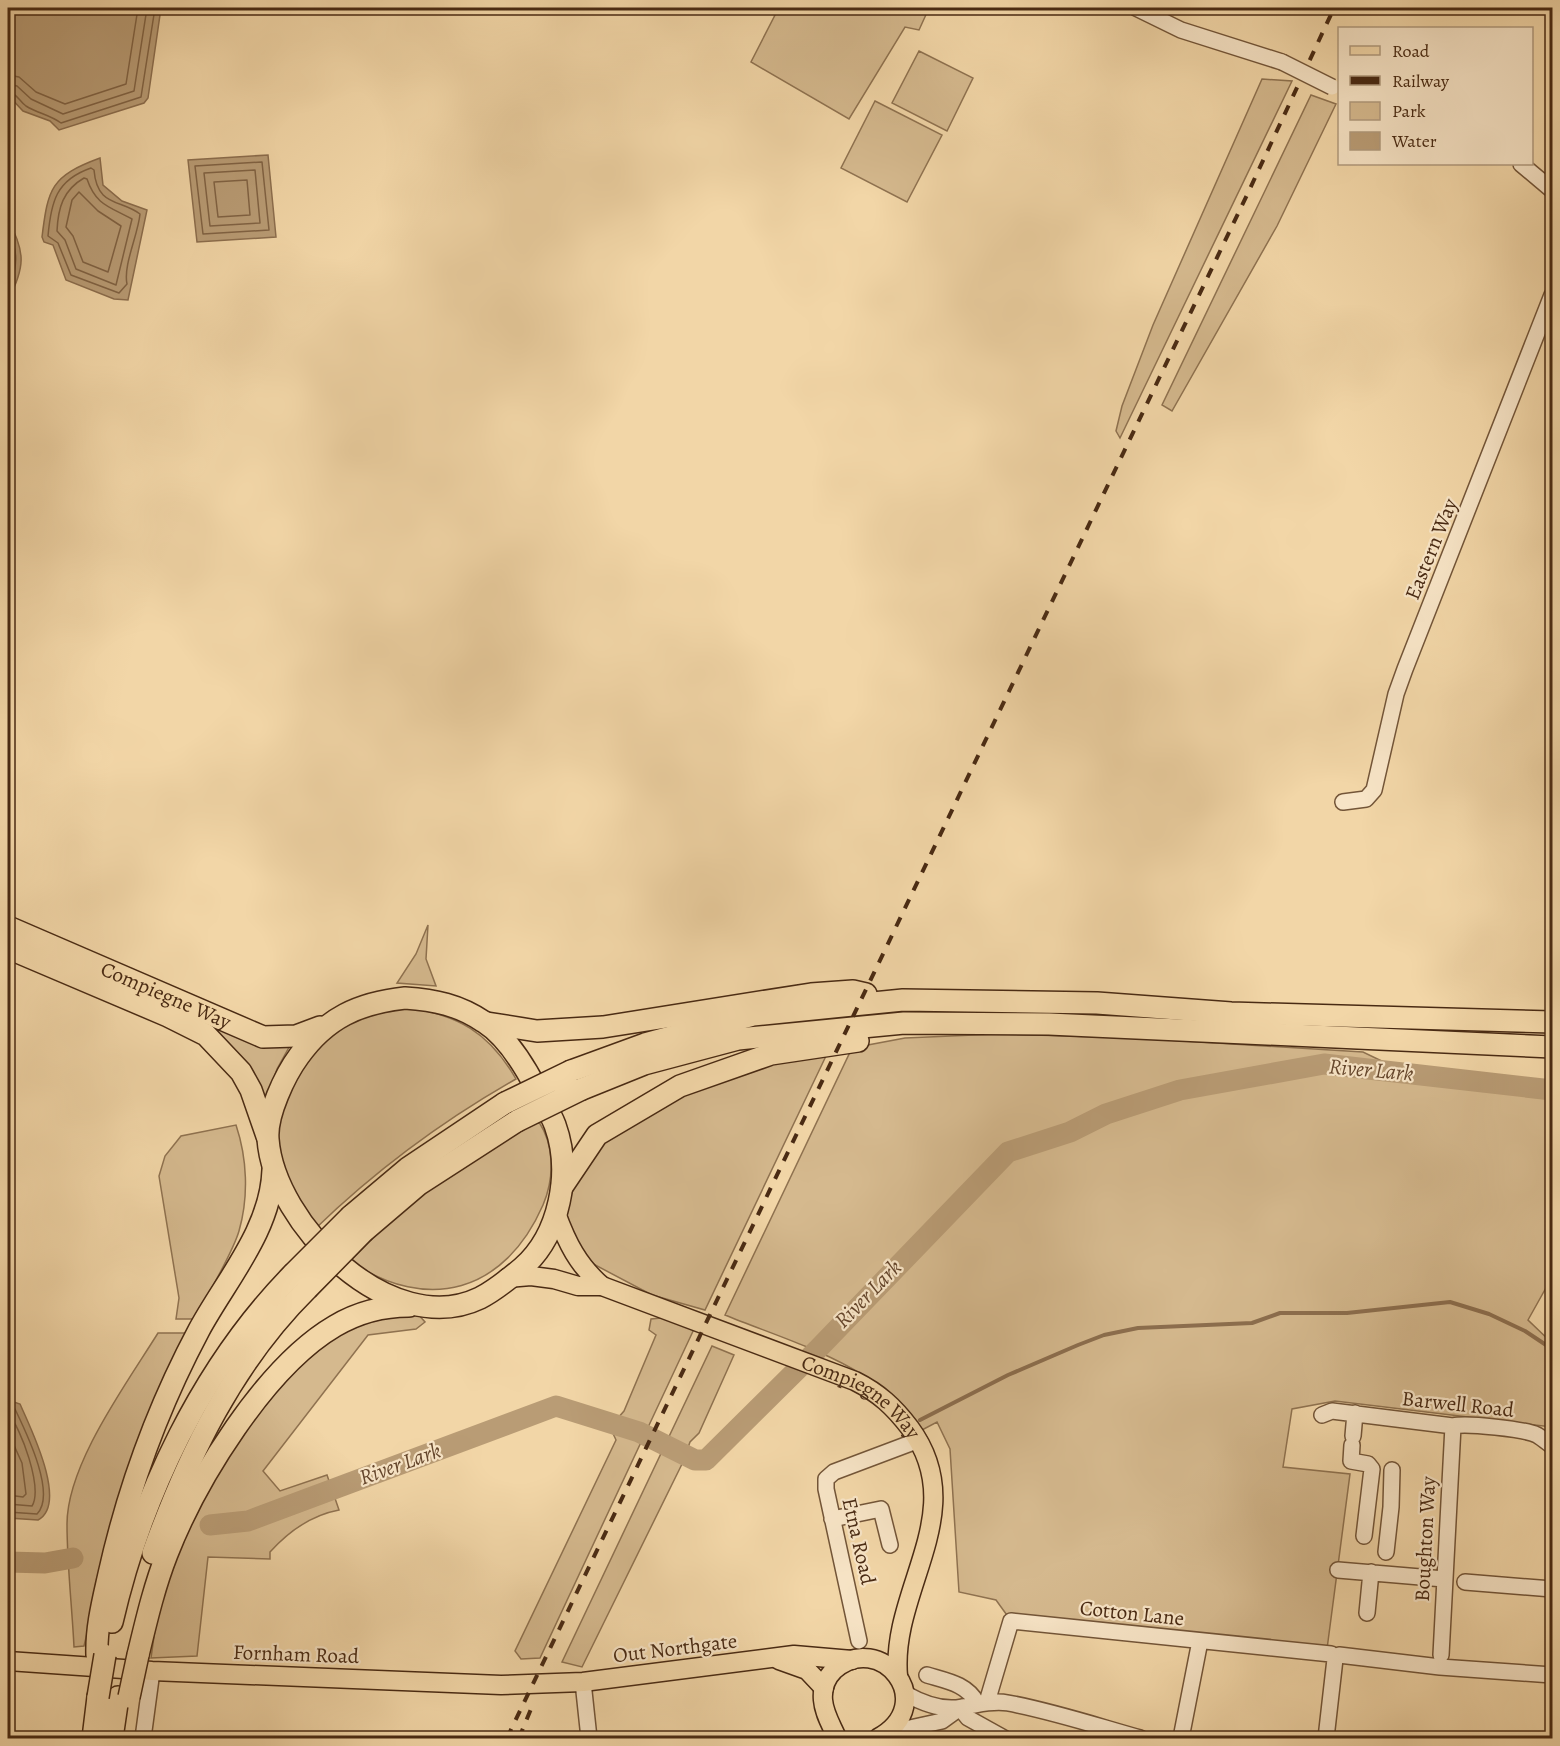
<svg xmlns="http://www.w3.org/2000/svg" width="1560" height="1746" viewBox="0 0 1560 1746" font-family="Alegreya,serif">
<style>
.green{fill:#d5b98e;stroke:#8f7250;stroke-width:1.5}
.water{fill:#b99c75;stroke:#8c6e4e;stroke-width:1.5}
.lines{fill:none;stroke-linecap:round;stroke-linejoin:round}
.shore{stroke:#816344;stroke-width:1.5}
.stream{stroke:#8c6e4e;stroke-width:4}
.river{stroke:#b99c75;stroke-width:21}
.minor-casing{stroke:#735538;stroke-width:18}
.major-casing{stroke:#492a13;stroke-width:21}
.highway-casing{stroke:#492a13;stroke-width:24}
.minor{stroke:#f7e4c6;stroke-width:15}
.major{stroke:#f2d6a7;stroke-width:18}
.highway{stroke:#f2d6a7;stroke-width:21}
.rail{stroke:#492a13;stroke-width:4;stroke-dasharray:10 10;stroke-linecap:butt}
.minor-bridge-casing{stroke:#735538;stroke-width:18;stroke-linecap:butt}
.highway-bridge-casing{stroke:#492a13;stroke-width:24;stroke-linecap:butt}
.minor-bridge{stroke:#f7e4c6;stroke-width:15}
.highway-bridge{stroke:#f2d6a7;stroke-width:21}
.labels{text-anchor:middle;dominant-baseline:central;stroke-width:4.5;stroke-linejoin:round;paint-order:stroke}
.street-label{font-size:21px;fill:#492a13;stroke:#f7e4c6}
.water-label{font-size:22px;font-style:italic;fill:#65462c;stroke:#f7e4c6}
</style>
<rect width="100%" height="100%" fill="#f2d6a7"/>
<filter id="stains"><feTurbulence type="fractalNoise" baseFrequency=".00333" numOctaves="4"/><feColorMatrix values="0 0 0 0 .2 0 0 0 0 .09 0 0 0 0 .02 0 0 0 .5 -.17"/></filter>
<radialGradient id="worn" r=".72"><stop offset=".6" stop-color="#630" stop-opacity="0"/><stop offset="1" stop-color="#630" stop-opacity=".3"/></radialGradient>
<!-- green -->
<path class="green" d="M762,8H929L919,30L905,27L849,119L751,62L775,15Z
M919,51L973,78L947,131L892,103Z
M1262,79L1292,81L1120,438L1116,431L1122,406L1153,325Z
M1311,95L1336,104L1277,226L1172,411L1162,405Z
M875,101L942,135L907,202L841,168Z
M428,925L426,959L436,986L397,983L416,954Z
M406,1007C458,1015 489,1032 516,1079C442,1121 376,1170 315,1229L275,1153L285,1082L346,1020Z
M191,1014L293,1040L277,1069L264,1106C241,1059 235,1045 191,1014Z
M997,1034L1136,1038L1363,1052L1392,1066L1552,1084V1277L1528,1320L1552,1343V1427L1335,1401L1292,1409L1283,1467L1350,1474L1327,1649L1009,1618L996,1600L959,1592L950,1449L937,1422L922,1430C879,1365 793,1343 725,1315L852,1048L905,1038Z
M826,1056L705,1310L652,1295L582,1258L565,1215L574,1186L607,1137L688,1090L778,1060Z
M539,1122C555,1146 554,1179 543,1205C505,1292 428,1314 350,1261C403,1205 466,1151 539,1122Z
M236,1125C247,1158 249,1196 239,1231C232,1255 207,1295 195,1319H176L179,1298L159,1176L165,1156L181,1136Z
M417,1313L425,1322L416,1329L368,1335L263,1471L280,1491L327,1475L339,1510C312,1515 289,1531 270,1552V1559L208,1557L197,1656L151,1658L157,1615L169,1571L196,1504L269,1395L345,1326Z
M671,1317L695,1327L540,1658L521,1659L515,1651L616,1440L610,1427L624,1411L656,1335L649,1330L651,1319Z
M158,1333H187L161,1384L122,1486L84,1646L74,1647C72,1606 67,1565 67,1524C67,1464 127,1383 158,1333Z
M712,1346L734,1355L699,1433L690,1442L683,1462L582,1667L562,1662Z"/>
<!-- water -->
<path class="water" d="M8,8H161L148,98L144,103L59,130L50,121L23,111L8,95Z
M268,155L276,237L197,242L188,160Z
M100,158L103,185L122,201L147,210L128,300L114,299L66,280L53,245L44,242L42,237C48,188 51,176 100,158Z
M8,220C26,252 25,268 8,300Z
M8,1400L20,1404C29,1425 69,1504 38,1520L8,1518Z"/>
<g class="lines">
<!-- shore -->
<path class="shore" d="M8,75L19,77L36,92L65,104L126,84L138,8
M8,84L17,86L31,99L63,114L134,91L147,8
M8,92C17,93 19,101 26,106C37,113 50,115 61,123L141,97L155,8
M262,162L269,230L203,234L195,166Z
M91,168L94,170C97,207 120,199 140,214C138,235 123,265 127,284L119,293L71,275L58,243L48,236C51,202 56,180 91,168Z
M255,170L260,223L210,226L204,173Z
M84,178L87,179C96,206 111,207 132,219L116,285L76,269L65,240L57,231C58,208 63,190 84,178Z
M247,180L250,215L218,217L214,182Z
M79,192L98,211L121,226L108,272L83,262L73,236L66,227L72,200Z
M8,231C18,249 18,269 8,288
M8,1406L15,1409C25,1430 57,1494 37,1514L8,1512
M8,1413C21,1428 43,1488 32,1506L8,1504
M8,1432L22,1463L26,1494L23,1497L8,1495"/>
<!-- stream -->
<path class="stream" d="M920,1420L1008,1375L1078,1345L1104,1335L1138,1328L1252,1323L1280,1313H1347L1450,1302L1489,1314L1525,1331L1552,1349"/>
<!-- river -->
<path class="river" d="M210,1525L248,1521L556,1406L639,1432L695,1460H706L817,1350L1008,1152L1070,1132L1106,1114L1180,1090L1324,1064L1552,1090
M8,1562L45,1563L73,1558"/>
<defs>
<path id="minor" d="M1136,8L1181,30L1282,62
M1521,164L1552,190
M1343,802L1366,799L1374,790L1396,694L1405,669L1552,295
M1322,1415L1332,1411L1453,1426C1467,1423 1524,1429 1537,1435C1542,1438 1548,1443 1552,1446
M1353,1436L1355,1413
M1352,1445L1351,1461L1368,1464L1372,1469L1364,1536
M832,1519L881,1509L890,1545
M1386,1552L1391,1507L1392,1470
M1338,1570L1444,1579
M1465,1582L1552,1589
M1367,1613L1371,1572
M859,1641L826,1489V1479L834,1472L919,1440
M1339,1655L1440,1667L1552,1675
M1441,1655L1453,1426
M927,1675C947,1681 967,1684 977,1703
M583,1682L589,1738
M906,1694C922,1703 942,1711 962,1707C978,1705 992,1700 1008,1703C1052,1711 1097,1726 1140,1738
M987,1702L1011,1621L1331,1654L1335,1659L1326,1738
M960,1708L968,1718L1004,1738
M887,1733L942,1721L960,1708
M143,1738L152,1671
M1181,1738L1200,1641"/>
<g id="major">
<path d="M556,1213C567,1243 578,1265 602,1286"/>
<path id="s1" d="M507,1278L531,1276L554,1279L578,1286H602L855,1381C879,1393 894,1407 910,1428C972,1512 890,1589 898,1676"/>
<path d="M779,1660L807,1670L824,1688"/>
<path d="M8,1661L152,1671L501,1685L583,1682L794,1655L852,1660"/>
<path d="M837,1738C832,1726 824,1714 823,1700C822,1689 826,1678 834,1670C880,1629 941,1703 878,1738"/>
</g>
<g id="highway">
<path id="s2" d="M8,927L263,1037L296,1036L320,1027"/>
<path d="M8,948L168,1016L206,1035L241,1072L251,1090L267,1136"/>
<path d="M405,998C435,1000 459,1005 484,1022C506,1036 524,1065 536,1088C542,1100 550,1112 555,1125C572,1172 560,1235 522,1268C510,1278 494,1291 480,1298C391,1341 274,1224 268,1139C266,1115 285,1075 299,1056C326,1018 359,1003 405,998Z"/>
<path d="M487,1023L537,1031L603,1027L811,994L853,991L866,994"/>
<path d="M571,1071L645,1044L753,1015L903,1000L1097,1003L1231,1013L1552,1022"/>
<path d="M582,1089L644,1064L738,1039L904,1023L1049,1024L1552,1047"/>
<path d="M562,1187L597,1135L680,1086L771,1054L858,1041"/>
<path d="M351,1216L408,1168L505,1103"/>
<path d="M364,1231L418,1185L517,1121"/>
<path d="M153,1553C188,1456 233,1362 307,1289"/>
<path d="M112,1622C141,1496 202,1367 293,1274"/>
<path d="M97,1655C96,1628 103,1601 109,1574C128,1489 158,1407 199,1330C226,1280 271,1230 273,1170"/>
<path d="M138,1655C146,1622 154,1587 167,1554C196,1480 265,1367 335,1326C357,1313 384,1306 409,1306"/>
<path d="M93,1738L98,1697"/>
<path d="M112,1738L118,1697"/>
</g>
</defs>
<!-- minor casing -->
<use href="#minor" class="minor-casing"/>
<!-- major casing -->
<use href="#major" class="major-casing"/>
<!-- highway casing -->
<use href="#highway" class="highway-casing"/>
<!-- minor -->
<use href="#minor" class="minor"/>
<!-- major -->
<use href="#major" class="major"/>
<!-- highway -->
<use href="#highway" class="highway"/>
<!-- rail -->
<path class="rail" d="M507,1738L1247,195L1334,8
M519,1738L531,1709"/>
<defs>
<path id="minor-bridge" d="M1282,62L1332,87"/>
<path id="highway-bridge" d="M505,1103L571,1071
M517,1121L582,1089
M293,1274L351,1216
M307,1289L364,1231
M98,1697L105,1655
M129,1697L138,1655"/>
</defs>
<!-- minor-bridge casing -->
<use href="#minor-bridge" class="minor-bridge-casing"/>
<!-- highway-bridge casing -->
<use href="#highway-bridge" class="highway-bridge-casing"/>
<!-- minor-bridge -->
<use href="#minor-bridge" class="minor-bridge"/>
<!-- highway-bridge -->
<use href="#highway-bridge" class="highway-bridge"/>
</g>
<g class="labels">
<!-- street labels -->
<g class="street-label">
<text transform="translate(1431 549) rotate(-68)">Eastern Way</text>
<text stroke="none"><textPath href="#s2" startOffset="172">Compiegne Way</textPath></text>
<text stroke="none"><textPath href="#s1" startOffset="380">Compiegne Way</textPath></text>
<text transform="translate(1458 1404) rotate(6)">Barwell Road</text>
<text transform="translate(1425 1539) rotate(-87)">Boughton Way</text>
<text transform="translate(859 1541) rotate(77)">Etna Road</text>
<text transform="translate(1132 1613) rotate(6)">Cotton Lane</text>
<text transform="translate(675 1648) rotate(-7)">Out Northgate</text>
<text transform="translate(296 1654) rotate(2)">Fornham Road</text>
</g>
<!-- water labels -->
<g class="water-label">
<text transform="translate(1371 1070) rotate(5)">River Lark</text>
<text transform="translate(868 1294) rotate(-46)">River Lark</text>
<text transform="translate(400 1464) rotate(-20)">River Lark</text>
</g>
</g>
<!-- margin -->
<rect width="1560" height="1746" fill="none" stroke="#f2d6a7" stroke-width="30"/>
<rect x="9" y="9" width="1542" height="1728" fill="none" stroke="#492a13" stroke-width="3"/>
<rect x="15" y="15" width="1530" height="1716" fill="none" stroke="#492a13" stroke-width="1.5"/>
<!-- legend -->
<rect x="1338" y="27" width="195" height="138" fill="#f7e4c6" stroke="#b19a7e" stroke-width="1.5"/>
<rect x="1350" y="46" width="30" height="9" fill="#f2d6a7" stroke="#b19a7e" stroke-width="1.5"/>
<text x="1392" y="57" font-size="18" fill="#492a13">Road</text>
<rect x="1350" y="76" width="30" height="9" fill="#492a13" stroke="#b19a7e" stroke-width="1.5"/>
<text x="1392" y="87" font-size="18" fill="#492a13">Railway</text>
<rect x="1350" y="102" width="30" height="18" fill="#d5b98e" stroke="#b19a7e" stroke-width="1.5"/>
<text x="1392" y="117" font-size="18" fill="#492a13">Park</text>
<rect x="1350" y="132" width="30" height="18" fill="#b99c75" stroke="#b19a7e" stroke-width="1.5"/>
<text x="1392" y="147" font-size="18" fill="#492a13">Water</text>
<rect width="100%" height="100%" filter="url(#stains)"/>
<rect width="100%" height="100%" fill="url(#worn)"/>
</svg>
